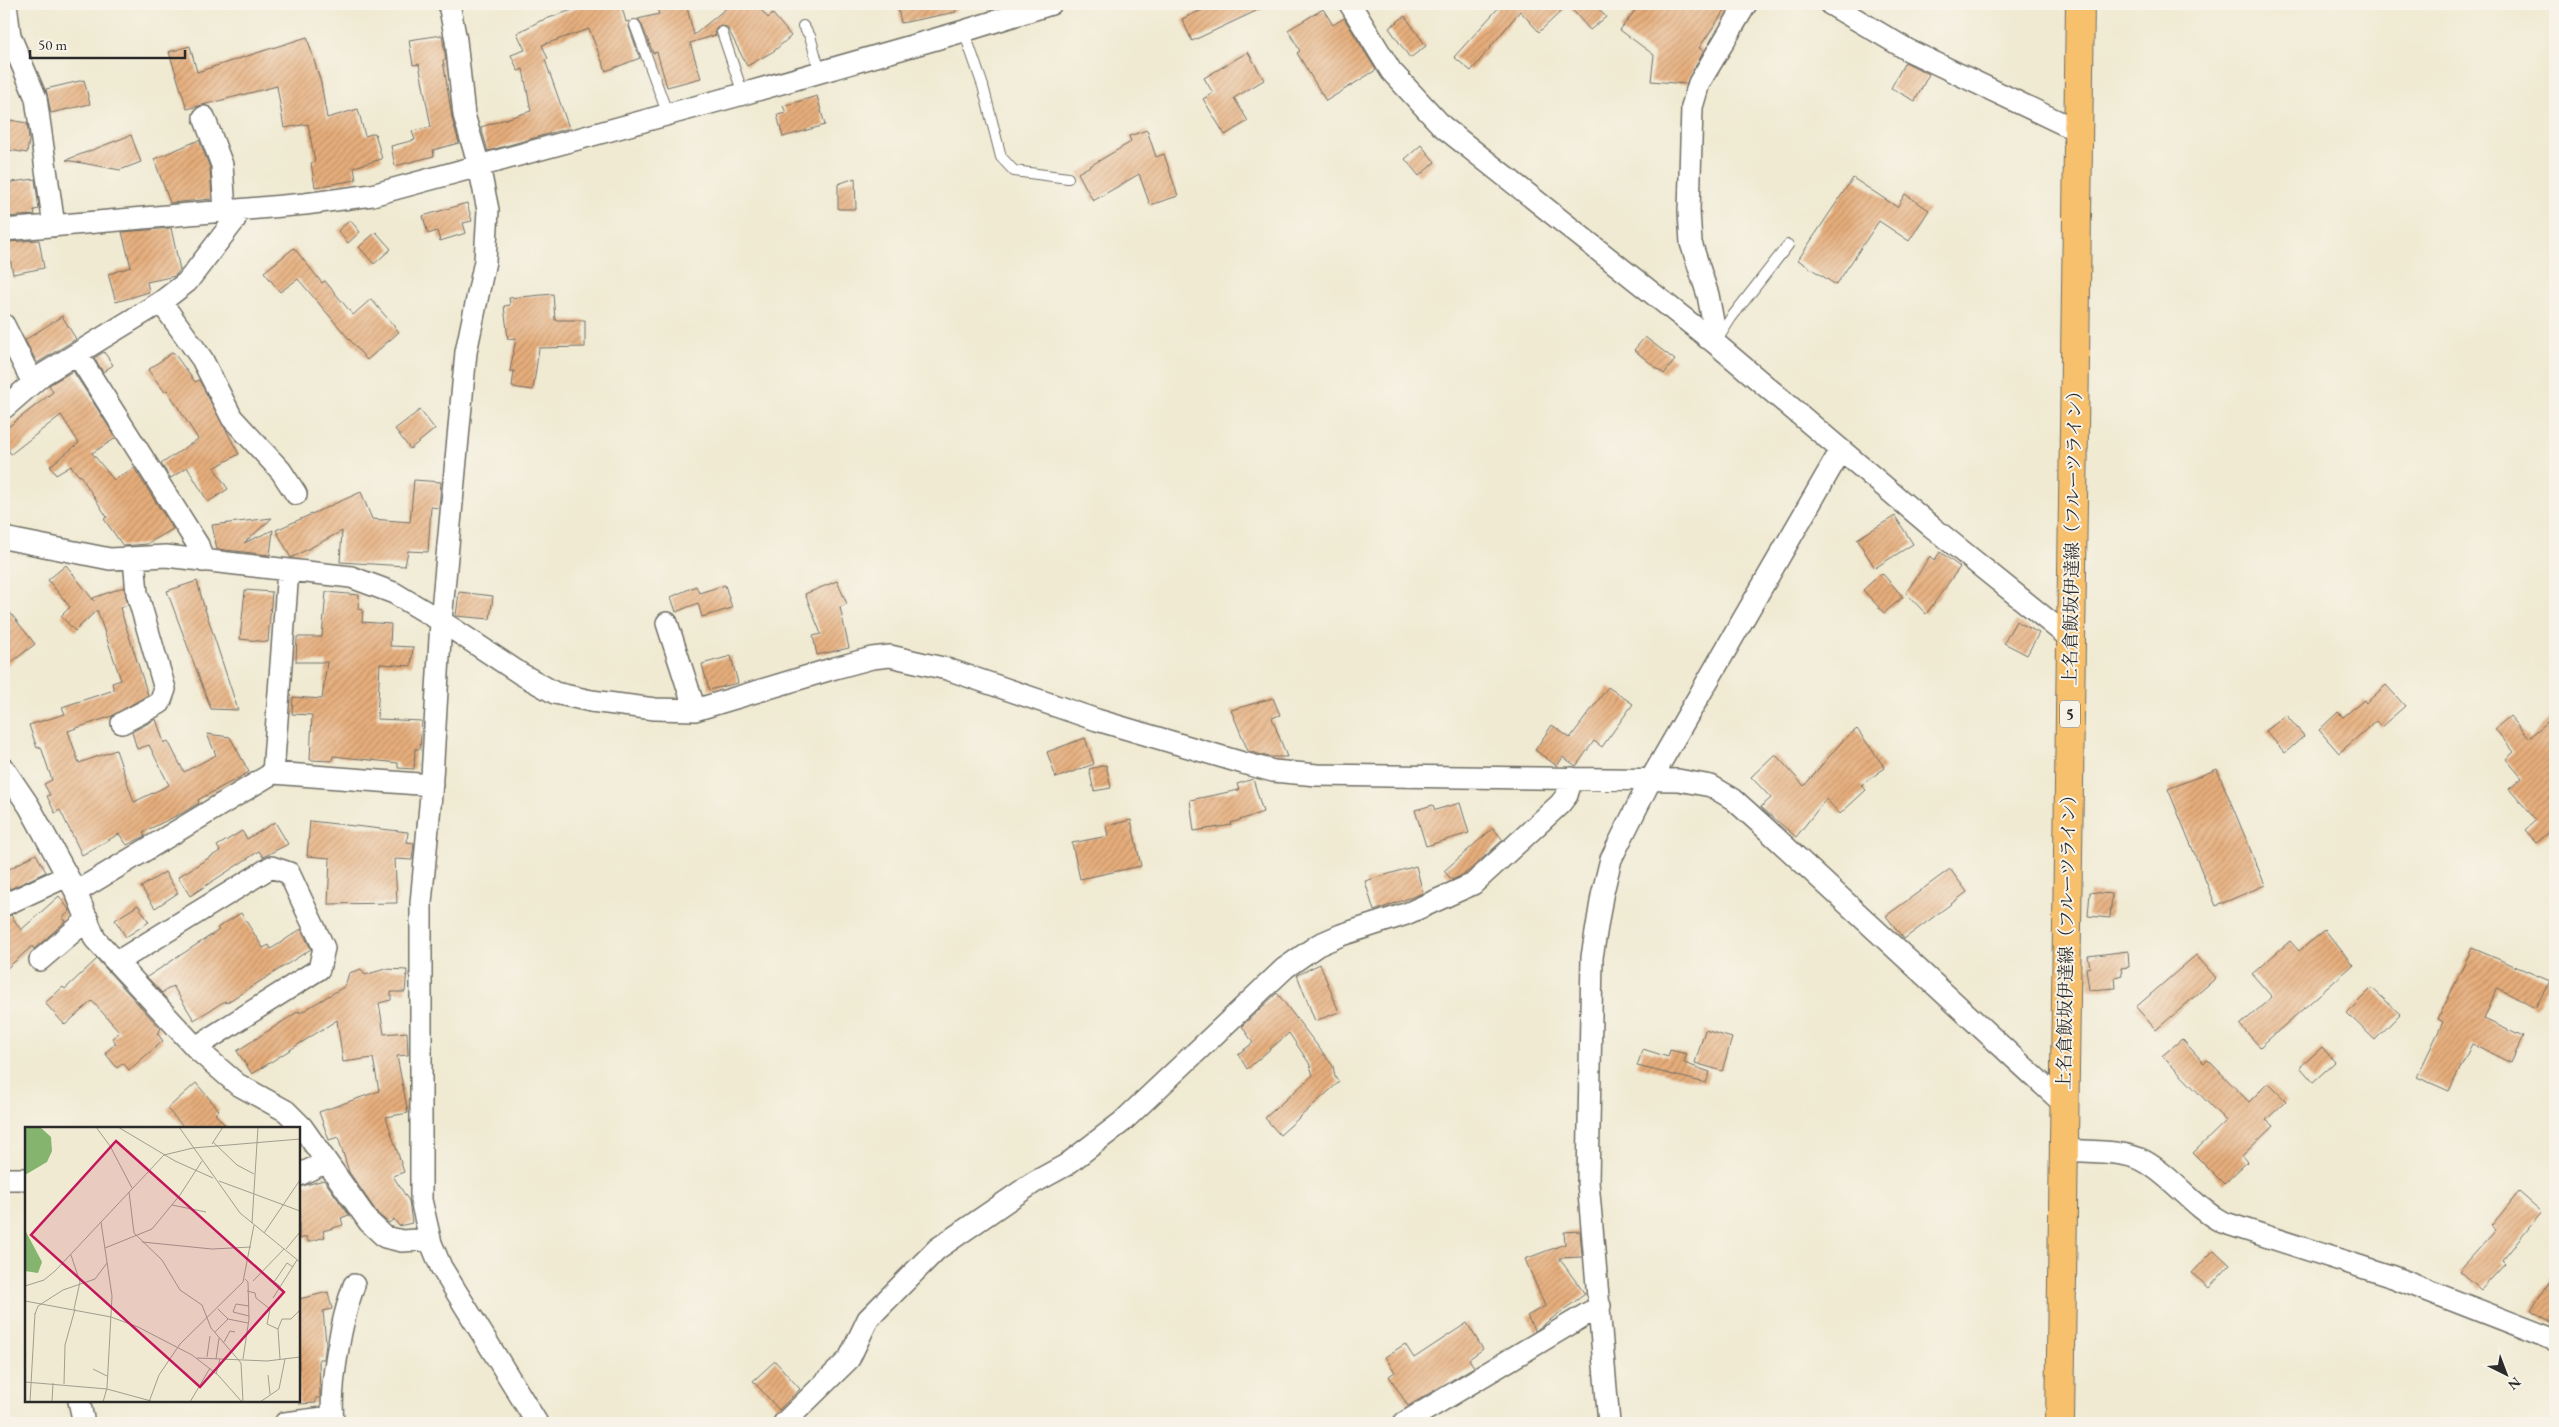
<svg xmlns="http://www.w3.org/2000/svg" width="2559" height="1427" viewBox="0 0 2559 1427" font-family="'EB Garamond','Noto Serif JP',serif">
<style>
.building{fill:url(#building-hatch)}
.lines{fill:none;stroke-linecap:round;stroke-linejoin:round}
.service-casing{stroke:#706e65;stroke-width:12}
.minor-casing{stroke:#706e65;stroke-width:24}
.primary-casing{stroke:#706e65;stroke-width:30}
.service{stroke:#fff;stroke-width:10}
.minor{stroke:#fff;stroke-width:21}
.primary{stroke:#f7c06c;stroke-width:28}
.labels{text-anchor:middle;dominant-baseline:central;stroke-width:4;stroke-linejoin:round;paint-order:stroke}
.shield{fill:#f7f3e8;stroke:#686764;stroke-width:1}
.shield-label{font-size:16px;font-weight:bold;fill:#2b2b2b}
.street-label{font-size:18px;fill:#2b2b2b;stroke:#f7f3e8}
.inset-road{fill:none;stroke:#a19e8f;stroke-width:1}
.view{fill:#c2185b;fill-opacity:0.15;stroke:#c2185b;stroke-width:2.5}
.inset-edge{fill:none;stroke:#2b2b2b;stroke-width:2.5}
</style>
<defs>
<pattern id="building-hatch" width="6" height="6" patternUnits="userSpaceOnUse" patternTransform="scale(1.25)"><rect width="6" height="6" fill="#e7ae7c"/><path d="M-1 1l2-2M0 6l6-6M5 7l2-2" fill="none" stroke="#bb8e66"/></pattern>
</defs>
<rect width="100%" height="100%" fill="#f7f3e8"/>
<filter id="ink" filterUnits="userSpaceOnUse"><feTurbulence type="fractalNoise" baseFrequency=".02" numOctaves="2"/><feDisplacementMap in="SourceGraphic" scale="10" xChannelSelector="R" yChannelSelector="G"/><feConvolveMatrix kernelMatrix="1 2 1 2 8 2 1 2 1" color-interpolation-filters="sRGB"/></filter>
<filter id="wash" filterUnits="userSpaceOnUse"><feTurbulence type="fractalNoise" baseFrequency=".0096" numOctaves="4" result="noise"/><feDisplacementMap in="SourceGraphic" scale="20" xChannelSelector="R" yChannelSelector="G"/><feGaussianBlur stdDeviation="1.12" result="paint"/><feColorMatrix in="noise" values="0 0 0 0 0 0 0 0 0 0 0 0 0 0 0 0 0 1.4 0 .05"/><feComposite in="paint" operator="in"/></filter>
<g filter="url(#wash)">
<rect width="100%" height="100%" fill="#f0ead2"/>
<g id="blocks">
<!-- building -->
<path class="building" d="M576,4H621L626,22L629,21V27L640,58L606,71L589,29L542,45L548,59L545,60L569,128L488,151L481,127L531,111L523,69L518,71L511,55L525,50L517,33L540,21L578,8Z
M656,4H686L694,35L731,4H756L768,18L773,14L791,36L774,51L747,66L727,27L719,26L715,30L716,35L690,43L701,78L667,87L657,52L653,53L641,23L638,19L659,14Z
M897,4H955L956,12L901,23Z
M1215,4H1271L1192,41L1182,19Z
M1502,4H1594L1606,17L1590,30L1568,5L1539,32L1520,11L1471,71L1454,57Z
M1640,4H1729L1699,48L1704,51L1686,84L1651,81L1654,55L1620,30Z
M1323,9L1333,25L1344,18L1376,70L1326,101L1297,53L1300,51L1288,30Z
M1405,16L1426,46L1410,58L1389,28Z
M442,35L446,60H443L452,118L459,143L433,150L434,156L395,166L391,146L415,140L412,131L431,127L419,64L413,65L409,40Z
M307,37L321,83L327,118L358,109L365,136L375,133L382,159L354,167L356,180L315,187L311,163L315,162L308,124L284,128L277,86L187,109L169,52L190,46L197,72Z
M1248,52L1264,80L1234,98L1248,121L1225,135L1203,99L1213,93L1204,78Z
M1905,62L1929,74L1915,101L1891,88Z
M84,80L90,104L51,113L46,89Z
M817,96L825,125L783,137L777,115L786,113L783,106Z
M4,119L27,123L29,140L27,153L4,149Z
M1147,130L1156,157L1164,154L1178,196L1150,205L1139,174L1093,201L1078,173L1131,142L1129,136Z
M131,135L141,162L120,170L66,160Z
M199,140L210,168L212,199L170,203L154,159Z
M1421,145L1435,162L1419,176L1405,159Z
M855,178L856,209H838V184Z
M1853,178L1897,207L1905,194L1929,210L1909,241L1879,221L1836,285L1798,260Z
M35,179L39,209L34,210L35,215L4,217V183Z
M467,203L472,221L463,223L466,233L440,241L437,231L428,234L423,216Z
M350,220L360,232L348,243L338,231Z
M171,228L180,270L175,276L147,282L149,292L116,302L108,274L131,267L122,232Z
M376,232L391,249L374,264L359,247Z
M39,240L44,268L13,274L7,242Z
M294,248L322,283L325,281L353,315L371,299L399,332L367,360L298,279L280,292L264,272Z
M553,294L555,320H585V347L539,348L533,390L512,387L514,371H510L516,338L508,339L504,306L510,305L509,298Z
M62,316L76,339L37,363L25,340Z
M1645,337L1675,360L1664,374L1634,350Z
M104,352L113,365L103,372L94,358Z
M173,352L195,382L199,380L239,454L214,468L228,489L208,502L187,467L171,478L161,464L198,439L167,390L165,392L148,370Z
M73,371L116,438L92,453L114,480L134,468L173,529L147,544L123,546L104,519L107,517L80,475L79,476L71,466L56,475L50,466L79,443L61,415L11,454L4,444V430L53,392L49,385Z
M420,410L435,429L410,449L395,429Z
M414,480L441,482L439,508L431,507L428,552L408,551L405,566L340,562L342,531L291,558L276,530L361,492L372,519L410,522Z
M1895,516L1913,544L1875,568L1857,539Z
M272,518L244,543L273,530L270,555L217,549L212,525Z
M1940,552L1960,567L1926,614L1906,593L1930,556L1934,561Z
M66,565L94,601L93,598L124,587L128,605L120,608L148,695L112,716L68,731L79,763L116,750L134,802L169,785L149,745L137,749L132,732L156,719L164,743L168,741L184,772L216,755L207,734L230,737L249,772L198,800L199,803L182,813L143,832L145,836L127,845L119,834L82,855L60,810L55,813L47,796L50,795L44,784L52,780L41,747L37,748L29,725L65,714L62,707L114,690L112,683L121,680L97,610L75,631L61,616L70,607L48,580Z
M1882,573L1903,597L1884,613L1863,590Z
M197,581L203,603L238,710L211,709L167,591Z
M837,581L847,604L840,607L849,648L817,655L813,636L821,634L805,594Z
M725,585L732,608L702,617L698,603L676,612L671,597L696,586L699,593Z
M245,590L272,592L268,642L240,639Z
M326,592L359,595L358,609L363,610L362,622L391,624L390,646L413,647L411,666L380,664L377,719L422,721L420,749H415L414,769L398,768V763L333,756L332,761L310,760L312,715L292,714L293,697L322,699L327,662H296L297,637H322Z
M459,592L493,596L490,619L456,616Z
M4,605L35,644L4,668Z
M2016,621L2039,633L2027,655L2004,643Z
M731,656L738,683L709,690L702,664Z
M2386,685L2405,706L2381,727L2376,721L2339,753L2319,730L2338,712L2343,717L2364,700L2366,703Z
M1608,687L1633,704L1602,747L1594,741L1576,766L1563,757L1557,766L1535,750L1552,725L1570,738Z
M1273,698L1280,715L1272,718L1287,757H1269L1248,751L1231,710Z
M2286,715L2304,736L2285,753L2266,731Z
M2555,715V827L2537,843L2525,830L2536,820L2509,789L2522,778L2506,759L2514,752L2495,729L2510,716L2529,738Z
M1857,729L1885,768L1861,785L1866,790L1840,814L1826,799L1796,837L1761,807L1771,798L1751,777L1775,754L1804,786L1845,738Z
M1085,738L1094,764L1056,778L1047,752Z
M1106,765L1111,788L1094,791L1089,769Z
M2217,769L2265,885L2216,906L2168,789Z
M1253,779L1263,812L1231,823L1232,825L1194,831L1190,800L1239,790L1237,784Z
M1460,803L1469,833L1426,846L1415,810L1433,805L1435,810Z
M1131,820L1141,866L1080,879L1072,843L1108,836L1106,826Z
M310,821L408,832L407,842L414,843L412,860L395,859L397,903L328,904L330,858L307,856Z
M275,822L288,844L263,857L259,851L190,896L178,877L220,851L217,846L242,831L247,839Z
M1493,828L1503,840L1466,873L1452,880L1444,871Z
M36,854L46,872L10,889L4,877V872Z
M1416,866L1423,893L1374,911L1365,881Z
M1950,869L1967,892L1904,939L1886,916Z
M165,872L178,893L155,908L141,887Z
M2090,892L2112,894L2110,918L2088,916Z
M59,896L70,911L62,918L66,921L34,949L32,946L4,971V917L11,915L21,930Z
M138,905L149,922L126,937L115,920Z
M241,913L263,948L269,945L271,949L301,929L311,949L226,1003L225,1001L194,1020L173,986L162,993L147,977L219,930L217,928Z
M2325,930L2353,965L2260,1047L2240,1025L2272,997L2252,974L2290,941L2299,951Z
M2472,948L2550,981L2535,1008L2498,988L2484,1019L2523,1037L2511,1063L2472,1044L2449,1091L2417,1077L2443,1022L2438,1019Z
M2128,951L2129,967L2121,968L2122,975L2115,977L2116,988L2089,990L2086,968L2090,967L2088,956Z
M2196,955L2216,978L2156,1030L2136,1007Z
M97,959L161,1029L157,1033L163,1041L129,1070L123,1063L117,1068L105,1053L116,1043L112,1038L120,1032L92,1001L65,1025L45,1003L63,987L65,989Z
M1320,964L1339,1012L1315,1021L1297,975Z
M361,969L365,975L385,969L407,970L405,992H391V1000L379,1003L384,1034L407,1032L408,1055L397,1056L408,1113L386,1117L404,1172L393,1176L409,1201L410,1209L412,1223L399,1226L394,1219L389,1223L378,1214L349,1172L338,1137L329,1140L319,1112L379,1091L373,1058L343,1062L337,1020L252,1074L237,1051L299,1011L300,1013L345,986L349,973Z
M2372,988L2400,1014L2375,1040L2347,1013Z
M1277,993L1333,1066L1335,1077L1339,1082L1280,1135L1265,1118L1313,1075L1309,1063L1289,1033L1247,1069L1238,1054L1253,1043L1242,1026Z
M1705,1030L1732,1038L1722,1071L1695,1063Z
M2182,1039L2204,1063L2208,1060L2249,1102L2268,1083L2286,1101L2266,1120L2273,1126L2242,1156L2247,1162L2224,1184L2193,1153L2226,1121L2162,1056Z
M2322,1047L2335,1062L2313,1082L2300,1067Z
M1643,1049L1668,1057L1670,1050L1687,1054L1684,1063L1710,1072L1706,1083L1637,1066Z
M196,1083L219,1110L215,1114L228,1128H185L167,1109Z
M324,1180L349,1215L341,1218L343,1225L323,1231L325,1237L308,1242L307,1237L299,1239V1187Z
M2519,1192L2542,1212L2502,1261L2505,1264L2481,1290L2459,1271L2496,1230L2491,1226Z
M1580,1231L1582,1257L1559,1258L1585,1294L1535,1331L1527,1316L1545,1306L1525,1259L1565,1244L1564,1232Z
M2214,1250L2230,1265L2209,1288L2192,1273Z
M2555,1271V1324L2531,1310Z
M328,1292L332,1309L323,1311L326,1343L324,1359H319L320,1398H316V1403L299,1404V1299Z
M1467,1323L1483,1349L1469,1359L1474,1367L1408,1406L1389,1376L1395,1372L1385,1357L1405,1344L1414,1358Z
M775,1361L800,1389L779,1410L753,1381Z"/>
</g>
</g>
<g filter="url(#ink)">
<use href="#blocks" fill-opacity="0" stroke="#706e65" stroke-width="1"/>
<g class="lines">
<defs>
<path id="service" d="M635,25L668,115
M803,26L810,36L820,72
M964,31L983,86L1001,157L1014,171L1068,178
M722,32L743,94
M1717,340L1731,318L1788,245"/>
<path id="minor" d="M6,4L10,36L36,98L54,226
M449,4L456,40L464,115L479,166L488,210L485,261L466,352L441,621L431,795L421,903V1200L431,1243L441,1267L537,1423
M1350,4L1391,71L1442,126L1715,343L1932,527L2071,639
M1830,4L1908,50L2078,131
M204,117L222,165L225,211
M4,230L305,204L372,195L743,94L964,31L1051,4
M161,302L202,359L232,418L281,471L296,494
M4,325L33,383
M1707,338L1714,327L1708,295L1691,243L1689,211L1692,107L1699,83L1746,4
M77,354L198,545L203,561
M4,408L42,375L161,302L187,282L234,221L239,210
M4,538L110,559L166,556L351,577L394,593L441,621L521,674L555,693L591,701L655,709L695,710L835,668L872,658L890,656L947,669L1097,720L1243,763L1273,771L1317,775L1678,780L1711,786L1733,799L1762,825L2064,1104
M667,623L695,710
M122,723L160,703L165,689L137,593L134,559
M4,769L29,806L76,892L95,939L199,1051L237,1084L286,1111L302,1127L369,1222L385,1237L402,1241L430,1239
M273,773L288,570
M76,892L273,773L432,785
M4,905L67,876
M40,960L88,919
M117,962L271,867L289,873L324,948L319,969L196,1047
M2064,1150C2087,1152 2124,1150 2144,1161C2173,1177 2192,1206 2222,1222L2393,1277L2555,1340
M299,1175L326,1162
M4,1179H26
M79,1401L84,1423
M285,1423L332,1417
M333,1423C329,1385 341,1321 354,1285
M784,1423L849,1359L868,1319L937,1249L1033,1183L1066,1165L1122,1122L1285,968L1318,945L1341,935L1406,914L1473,884L1560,804L1567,795L1572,778
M1404,1423L1600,1306
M1609,1423L1588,1182L1592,957L1602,896L1611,859L1651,779L1841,450"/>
<path id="primary" d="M2060,1423L2080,4"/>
</defs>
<!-- service casing -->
<use href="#service" class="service-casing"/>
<!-- minor casing -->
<use href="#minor" class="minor-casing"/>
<!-- primary casing -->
<use href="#primary" class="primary-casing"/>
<!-- service -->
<use href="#service" class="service"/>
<!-- minor -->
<use href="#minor" class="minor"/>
<!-- primary -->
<use href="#primary" class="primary"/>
</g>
</g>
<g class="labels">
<!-- shield labels -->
<rect class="shield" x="2060" y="700.5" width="20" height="27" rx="4"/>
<g class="shield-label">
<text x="2070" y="714">5</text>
</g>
<!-- street labels -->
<g class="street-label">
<text transform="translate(2072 534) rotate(-89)">上名倉飯坂伊達線（フルーツライン）</text>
<text transform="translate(2066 938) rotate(-89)">上名倉飯坂伊達線（フルーツライン）</text>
</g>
</g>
<!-- overview -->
<g transform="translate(25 1127)">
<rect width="275" height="275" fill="#f0ead2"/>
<path d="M0,0H15L26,10L27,24L22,35L0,48ZM0,103L17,135L13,146L0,144Z" fill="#84b46e"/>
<path class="inset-road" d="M71,0L85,19L107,61M93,0L150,34L188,51M154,0L215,86L275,135M188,15L212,38L229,47M187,17L198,0M168,21L275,12M194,54L275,84M104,65L109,106L137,133L155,163L177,178L186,201L216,236L218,275M147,78L181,85M76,95L87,169L82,261L78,275M227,96L233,0M239,106L275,53M117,115L187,122L226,120M80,121L127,102L155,68L177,34M261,122L275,105M46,128L55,155L49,182M237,146L255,159M228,154L259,122M249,155L262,136L268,140M0,159L19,153L30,144L139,28L168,21M222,164L230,166L231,171L245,182L242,197L253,202M248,171L272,133M0,174L86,190L113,200L167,228L193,248L217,275M224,179L211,177L208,185L224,189M193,182L203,192L223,196M10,187L13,179L38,163L70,152L82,136M190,205L203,192M199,215L205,204L210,205M182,230L185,209M172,231L242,234L275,230M191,232L194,211M218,232L224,192L223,155L220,152M255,232L253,202L257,192H266L275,183M68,242L82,249M191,247L195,232M243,248L245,267M0,255L82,262L126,274M39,257L40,218L50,182M5,275L10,186M27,275L28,256M124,275L134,248L155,217L218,155L229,98M165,275L185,241M235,275L254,262L260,232"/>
<path class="view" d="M91,14L259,165L175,260L6,108Z"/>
<rect width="275" height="275" class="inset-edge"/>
</g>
<!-- margin -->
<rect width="2559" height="1427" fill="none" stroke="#f7f3e8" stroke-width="20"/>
<!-- north arrow -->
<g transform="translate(2506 1374) rotate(138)" stroke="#f7f3e8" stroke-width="4" paint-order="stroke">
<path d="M0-4L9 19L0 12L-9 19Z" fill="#2b2b2b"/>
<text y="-8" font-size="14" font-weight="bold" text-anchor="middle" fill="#2b2b2b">N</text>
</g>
<!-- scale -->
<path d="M30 50v8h155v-8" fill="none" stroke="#2b2b2b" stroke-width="2.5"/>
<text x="38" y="50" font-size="15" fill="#2b2b2b" stroke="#f7f3e8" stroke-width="4" paint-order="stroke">50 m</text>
</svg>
